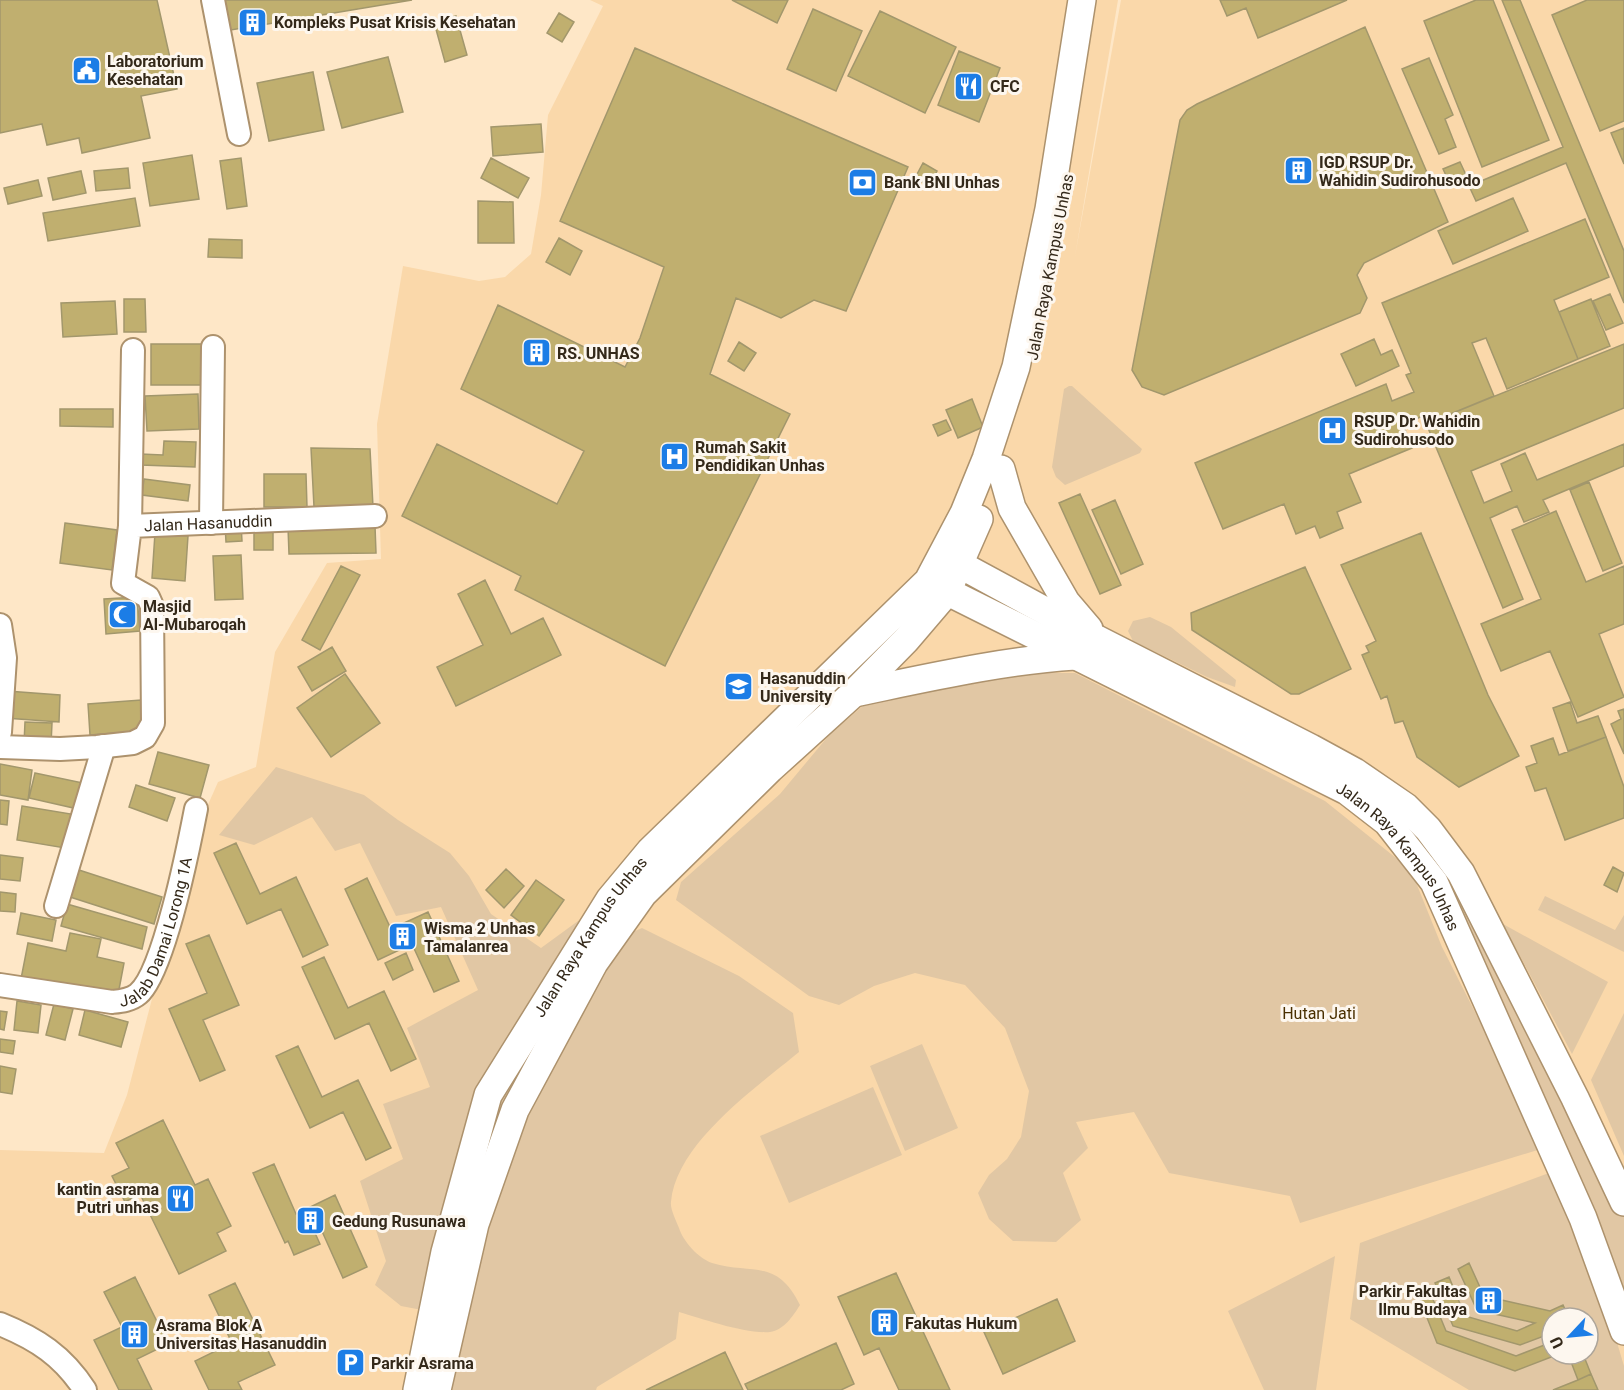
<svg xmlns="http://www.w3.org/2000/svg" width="1624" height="1390" viewBox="0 0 1624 1390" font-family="Roboto,sans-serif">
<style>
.built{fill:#fad8aa;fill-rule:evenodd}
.green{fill:#e1c7a4;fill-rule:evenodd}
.building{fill:#c0af6f;stroke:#a2976c;stroke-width:1.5}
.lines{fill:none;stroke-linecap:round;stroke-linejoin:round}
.minor-casing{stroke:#ad926d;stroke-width:26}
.tertiary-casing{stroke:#ad926d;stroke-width:30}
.minor{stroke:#fff;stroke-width:22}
.tertiary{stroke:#fff;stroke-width:27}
.labels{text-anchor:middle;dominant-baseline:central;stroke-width:6;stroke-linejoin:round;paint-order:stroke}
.poi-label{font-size:16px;font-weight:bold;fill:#34291a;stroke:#fdf7ef;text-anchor:start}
.street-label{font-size:16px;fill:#34291a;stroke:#fdf7ef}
.park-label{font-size:16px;fill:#492f00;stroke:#fdf7ef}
</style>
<rect width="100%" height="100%" fill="#fee7c7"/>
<!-- built -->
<path class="built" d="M590,0H1118L1075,256L1121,0H1624V1390H0V1150L104,1153L127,1095L160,968L207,807L218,782L256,767L275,652L327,563L381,559L377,424L403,266L479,281L505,277L531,254L541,195L548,115L603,6ZM1552,1318H1588V1354H1552Z"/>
<!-- green -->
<path class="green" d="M1069,386H1072L1142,449L1140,453L1065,485L1056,477L1052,467L1064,389Z
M1150,617L1171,627L1236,680L1235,687L1207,677L1133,641L1128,631L1133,621Z
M1000,673H1075L1325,801L1411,870L1442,947L1544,1148L1300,1223L1290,1196L1169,1173L1134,1112L1076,1122L1088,1148L1063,1173L1081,1220L1056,1242L1013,1241L989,1219L978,1193L989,1175L1007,1159L1021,1137L1029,1091L1005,1028L965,985L915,973L874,986L839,1005L809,996L676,900L681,882L780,794L830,734L871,699L951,687Z
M276,767L364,795L398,820L450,853L469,876L491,914L541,948L589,913L561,1000L443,1314L401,1306L375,1285L386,1261L360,1181L403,1159L383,1104L430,1087L407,1028L478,990L441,907L396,916L360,843L335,851L312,817L254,845L219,835Z
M1414,831L1437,852L1512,988L1624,1216V1305L1408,838Z
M1545,896L1615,930L1624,915V952L1538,910Z
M1503,924L1608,982L1572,1054Z
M642,928L739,976L793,1013L799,1052C757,1087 676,1143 671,1202C670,1209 676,1220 679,1228C683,1241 698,1258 712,1263C753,1275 777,1258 800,1305C793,1316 784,1330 770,1332C745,1334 703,1319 679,1312L676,1339L597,1387L596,1390H447L451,1349L500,1179L564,1034L624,936Z
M1624,1013V1156L1591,1080Z
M922,1044L958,1128L905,1151L870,1066Z
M873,1087L902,1155L789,1203L760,1136Z
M1557,1170L1594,1265L1624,1366V1390H1469L1350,1319L1360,1243ZM1552,1318H1588V1354H1552Z
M1335,1256L1316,1390H1264L1228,1311Z"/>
<!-- building -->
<path class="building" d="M0,0H157L177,89L141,96L150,138L82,153L79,138L47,145L42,124L0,133Z
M219,0H412L225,31Z
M732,0H788L777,23Z
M1220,0H1347L1258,38L1246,8L1227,16Z
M1476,0H1493L1549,140L1482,167L1424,21Z
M1502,0H1520L1624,251V303L1566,163L1476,201L1469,186L1563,147Z
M1587,0H1624V121L1600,131L1552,15Z
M813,9L862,31L836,91L787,69Z
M880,11L956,47L925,113L848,76Z
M559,13L574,22L562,42L547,33Z
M456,16L467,55L445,62L434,22Z
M1365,27L1448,222L1364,263L1357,275L1367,298L1360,313L1164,395L1142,387L1132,370L1180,120L1187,110L1197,104Z
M635,48L908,167L846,311L814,300L781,318L736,298L710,374L790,414L665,666L515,590L521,576L402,516L437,444L557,504L584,451L461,389L498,305L625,367L640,338L664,267L560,221Z
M959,51L1000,68L979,122L938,105Z
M388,57L403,112L342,128L327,72Z
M1429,58L1453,115L1445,119L1456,147L1439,154L1402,69Z
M313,72L324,130L269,141L257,83Z
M541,124L543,152L493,156L491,127Z
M1624,128V164L1611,133Z
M192,155L199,199L150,206L143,163Z
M241,158L247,206L227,209L220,161Z
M491,158L529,178L518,198L481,178Z
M1460,162L1467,177L1450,184L1443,169Z
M923,163L937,171L929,186L915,178Z
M128,168L130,188L96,191L94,171Z
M81,171L86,193L53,200L48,178Z
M38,180L42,196L8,204L4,188Z
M135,198L140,226L48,241L43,213Z
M1513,198L1528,231L1453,264L1438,231Z
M478,201L513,202L514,243H478Z
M1585,219L1609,277L1554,300L1578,359L1507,389L1486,338L1472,343L1494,396L1448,415L1624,344V408L1471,471L1484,503L1512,491L1501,464L1525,453L1537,480L1624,444V466L1543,500L1549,512L1524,522L1517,506L1490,518L1523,599L1503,608L1423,416L1403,424L1412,448L1349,474L1361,502L1337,512L1343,528L1320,538L1315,526L1296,534L1284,504L1223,529L1195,463L1386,384L1392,401L1414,392L1406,375L1411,373L1382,303Z
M559,238L582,251L570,275L546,262Z
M209,239L242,240V258L208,257Z
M1610,294L1623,323L1606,330L1593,301Z
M124,299H145L146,332H124Z
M1591,299L1610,346L1578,359L1559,312Z
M115,301L117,334L63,337L61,303Z
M1374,339L1381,355L1392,350L1399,366L1356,386L1341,354Z
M739,342L756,353L744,371L728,361Z
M151,344H210V385H151Z
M198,394L199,429L147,431L145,396Z
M972,399L983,427L958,438L946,410Z
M60,409H113V427L60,426Z
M946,420L951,430L938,436L933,425Z
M164,441L196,442L195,467L141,465V454L163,455Z
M311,448L370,449L373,507H314Z
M264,474H306L307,507H264Z
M144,479L190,485L188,501L142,495Z
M1589,482L1622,563L1603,571L1570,490Z
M1080,494L1121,585L1100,594L1059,503Z
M1115,500L1143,564L1121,574L1092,510Z
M1556,511L1586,582L1624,566V624L1599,634L1624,697L1578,717L1550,651L1501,671L1481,624L1541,599L1512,530Z
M65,523L117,530L112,570L60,563Z
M254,523H273V550H254Z
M241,524L242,541L226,542L225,525Z
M375,526L376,553L289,554L288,527Z
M155,533L188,536L185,581L152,578Z
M1421,533L1488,695L1519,756L1459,787L1417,757L1403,721L1395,723L1387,696L1381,699L1362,655L1369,652L1366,646L1376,641L1341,565Z
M241,555L243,599L215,600L213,556Z
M341,566L360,575L320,650L302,640Z
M1305,567L1351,669L1299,694H1291L1192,630L1191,613Z
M485,580L511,634L543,618L561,655L456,706L437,667L483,645L458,594Z
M137,597L140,631L106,634L104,599Z
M332,647L346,671L312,691L298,667Z
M345,674L380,723L331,757L297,708Z
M7,691L60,695L59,722L5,718Z
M141,700L143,731L90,735L88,704Z
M1570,702L1577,723L1598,716L1606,737L1568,751L1553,708Z
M1624,709V754L1611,724L1621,719L1618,711Z
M25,722L52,723L51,745L24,744Z
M1606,737L1624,787V818L1565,840L1546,788L1535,791L1526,767L1537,763L1531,746L1553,738L1559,755Z
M158,752L209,765L200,798L149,784Z
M0,764L32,770L28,800L0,795Z
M35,773L83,783L78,809L29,798Z
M136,785L175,798L167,821L129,807Z
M0,800L9,801L7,825L0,824Z
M22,806L71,814L65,848L17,840Z
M236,843L260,894L296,877L328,945L303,957L281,909L247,924L214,853Z
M0,855L23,858L20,881L0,879Z
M1613,867L1624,873L1617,892L1604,885Z
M506,869L524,886L504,908L486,890Z
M79,870L162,897L154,924L70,897Z
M367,878L391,929L428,912L459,981L434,992L412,944L378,960L345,889Z
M536,880L564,900L539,936L511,915Z
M0,892L16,894L15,912L0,911Z
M67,904L147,927L142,949L61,926Z
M21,913L56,920L52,941L17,934Z
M70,933L101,939L97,957L124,963L117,1000L21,979L28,943L66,951Z
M209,935L239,1005L203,1020L225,1070L200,1081L169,1009L207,993L186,944Z
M406,953L413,970L393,980L385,963Z
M324,957L348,1008L384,991L416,1059L391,1071L369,1023L335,1039L302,967Z
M17,1001L41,1005L38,1033L14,1030Z
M54,1004L73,1009L65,1040L46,1035Z
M85,1010L128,1022L121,1047L79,1035Z
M0,1011L7,1012L4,1030L0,1029Z
M0,1039L15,1041L13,1054L0,1052Z
M298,1046L322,1097L358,1080L391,1148L366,1160L343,1112L310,1128L276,1056Z
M0,1066L16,1069L12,1094L0,1092Z
M163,1120L195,1185L208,1179L231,1226L217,1233L226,1251L179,1274L140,1194L125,1202L112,1176L129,1168L116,1143Z
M274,1164L296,1214L335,1195L367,1267L343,1278L321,1229L315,1233L320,1244L294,1255L288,1241L285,1243L253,1173Z
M1469,1263L1484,1296L1550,1311L1563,1305L1569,1318H1552V1333L1520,1345L1453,1326L1435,1283L1449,1277L1465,1316L1517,1331L1535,1323L1477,1310L1458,1269Z
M896,1273L950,1390H899L879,1348L864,1355L838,1297Z
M135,1277L168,1344L137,1359L152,1390H119L94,1340L122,1327L104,1292Z
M235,1283L275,1365L238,1382L242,1390H209L195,1361L232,1343L209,1295Z
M1427,1285L1446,1331L1516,1356L1552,1342V1354H1559L1515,1371L1437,1343L1416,1290Z
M1057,1299L1075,1341L1003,1374L984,1332Z
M836,1343L854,1384L841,1390H748L745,1384Z
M725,1352L743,1390H646Z
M1568,1354H1583L1591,1374L1578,1380Z
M1591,1374L1598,1390H1553L1578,1380Z"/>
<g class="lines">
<defs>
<g id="minor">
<path d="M213,0L239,134"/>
<path d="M211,523L213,347"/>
<path d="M130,526L133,350"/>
<path d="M0,625L5,658L0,732"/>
<path id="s1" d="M0,747L60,749L97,747L133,743L145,737L153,723L152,606L148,597L123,583L130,526L375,516"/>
<path d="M56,906L104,746"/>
<path id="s2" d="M0,985L112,1002C121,1001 131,1000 138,994C164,973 189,845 196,809"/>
<path d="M0,1324C37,1339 63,1356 85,1390"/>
</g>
<g id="tertiary">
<path d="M1001,469L1012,508L1066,602L1089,629"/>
<path d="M944,556L1097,639L1311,748L1355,772L1406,807L1428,829L1461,873L1575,1098L1624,1202"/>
<path id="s3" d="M932,584L1347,791L1387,822L1434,882L1583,1218L1624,1331"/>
<path d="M854,693C927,678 1000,661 1075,656"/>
<path id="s4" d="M417,1390L445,1252L488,1095L610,899L650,851L928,581L964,513L986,459L1016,367L1049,209L1082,0"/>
<path d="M437,1390L475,1224L515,1110L594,963L643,894L770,769L854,693L906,640L947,592L979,519"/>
</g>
</defs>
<!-- minor casing -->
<use href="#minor" class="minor-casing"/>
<!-- tertiary casing -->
<use href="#tertiary" class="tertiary-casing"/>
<!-- minor -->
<use href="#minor" class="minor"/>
<!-- tertiary -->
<use href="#tertiary" class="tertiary"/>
</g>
<!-- icons -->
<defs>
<symbol id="building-square" viewBox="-11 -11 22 22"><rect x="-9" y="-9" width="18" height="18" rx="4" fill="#1c7de6" stroke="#fdf7ef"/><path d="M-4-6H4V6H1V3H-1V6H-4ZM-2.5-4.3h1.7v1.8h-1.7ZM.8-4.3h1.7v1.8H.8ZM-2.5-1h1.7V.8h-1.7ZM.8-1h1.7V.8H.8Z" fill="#fff"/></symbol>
<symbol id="civic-square" viewBox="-11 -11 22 22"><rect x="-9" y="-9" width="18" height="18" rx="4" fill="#1c7de6" stroke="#fdf7ef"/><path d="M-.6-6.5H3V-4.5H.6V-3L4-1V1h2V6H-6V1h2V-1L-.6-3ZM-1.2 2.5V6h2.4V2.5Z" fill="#fff"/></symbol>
<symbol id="restaurant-square" viewBox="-11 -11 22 22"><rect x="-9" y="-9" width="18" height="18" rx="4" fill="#1c7de6" stroke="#fdf7ef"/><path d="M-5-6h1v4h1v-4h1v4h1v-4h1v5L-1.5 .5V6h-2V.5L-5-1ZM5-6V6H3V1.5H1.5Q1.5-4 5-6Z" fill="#fff"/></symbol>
<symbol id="bank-square" viewBox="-11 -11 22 22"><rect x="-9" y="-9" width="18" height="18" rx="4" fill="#1c7de6" stroke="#fdf7ef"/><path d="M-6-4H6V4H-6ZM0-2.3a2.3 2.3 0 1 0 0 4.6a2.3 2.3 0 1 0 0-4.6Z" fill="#fff"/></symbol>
<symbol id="hospital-square" viewBox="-11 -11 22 22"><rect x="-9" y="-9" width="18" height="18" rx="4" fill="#1c7de6" stroke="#fdf7ef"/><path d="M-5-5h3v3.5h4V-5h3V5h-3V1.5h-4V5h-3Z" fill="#fff"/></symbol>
<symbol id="mosque-square" viewBox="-11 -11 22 22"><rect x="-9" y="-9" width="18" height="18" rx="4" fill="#1c7de6" stroke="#fdf7ef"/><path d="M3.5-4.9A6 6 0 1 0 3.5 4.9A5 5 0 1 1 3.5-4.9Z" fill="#fff"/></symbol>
<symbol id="university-square" viewBox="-11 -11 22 22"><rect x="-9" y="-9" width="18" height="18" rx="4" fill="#1c7de6" stroke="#fdf7ef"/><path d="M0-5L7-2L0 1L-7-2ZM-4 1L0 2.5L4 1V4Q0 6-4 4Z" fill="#fff"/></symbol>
<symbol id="parking-square" viewBox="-11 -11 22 22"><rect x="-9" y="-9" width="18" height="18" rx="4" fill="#1c7de6" stroke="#fdf7ef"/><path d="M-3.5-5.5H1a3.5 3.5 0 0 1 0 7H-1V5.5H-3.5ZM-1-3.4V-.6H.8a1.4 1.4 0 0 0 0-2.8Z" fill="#fff"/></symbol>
</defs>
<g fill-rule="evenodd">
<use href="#building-square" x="236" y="6" width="33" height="33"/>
<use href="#civic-square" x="70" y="54" width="33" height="33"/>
<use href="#restaurant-square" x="952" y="70" width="33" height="33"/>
<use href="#building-square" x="1282" y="154" width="33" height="33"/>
<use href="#bank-square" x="846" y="166" width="33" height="33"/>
<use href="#building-square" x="520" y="336" width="33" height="33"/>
<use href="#hospital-square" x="1316" y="414" width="33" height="33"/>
<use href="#hospital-square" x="658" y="440" width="33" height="33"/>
<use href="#mosque-square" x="106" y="598" width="33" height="33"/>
<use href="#university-square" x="722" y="670" width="33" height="33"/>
<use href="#building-square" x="386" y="920" width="33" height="33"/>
<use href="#restaurant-square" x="164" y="1182" width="33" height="33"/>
<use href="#building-square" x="294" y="1204" width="33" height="33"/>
<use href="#building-square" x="1472" y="1284" width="33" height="33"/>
<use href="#building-square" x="868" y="1306" width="33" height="33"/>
<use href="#building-square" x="118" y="1318" width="33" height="33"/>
<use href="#parking-square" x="334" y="1346" width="33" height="33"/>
</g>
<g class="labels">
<!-- poi labels -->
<g class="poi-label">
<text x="274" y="22">Kompleks Pusat Krisis Kesehatan</text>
<text x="107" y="61">Laboratorium<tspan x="107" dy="18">Kesehatan</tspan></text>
<text x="990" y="86">CFC</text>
<text x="1319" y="162">IGD RSUP Dr.<tspan x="1319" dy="18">Wahidin Sudirohusodo</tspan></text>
<text x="884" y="182">Bank BNI Unhas</text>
<text x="557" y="353">RS. UNHAS</text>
<text x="1354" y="421">RSUP Dr. Wahidin<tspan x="1354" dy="18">Sudirohusodo</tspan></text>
<text x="695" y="447">Rumah Sakit<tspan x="695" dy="18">Pendidikan Unhas</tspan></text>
<text x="143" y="606">Masjid<tspan x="143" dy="18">Al-Mubaroqah</tspan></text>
<text x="760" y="678">Hasanuddin<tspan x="760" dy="18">University</tspan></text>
<text x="424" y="928">Wisma 2 Unhas<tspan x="424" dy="18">Tamalanrea</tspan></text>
<text x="159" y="1189" text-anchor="end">kantin asrama<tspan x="159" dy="18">Putri unhas</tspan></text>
<text x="332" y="1221">Gedung Rusunawa</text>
<text x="1467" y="1291" text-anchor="end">Parkir Fakultas<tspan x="1467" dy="18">Ilmu Budaya</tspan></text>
<text x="905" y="1323">Fakutas Hukum</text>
<text x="156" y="1325">Asrama Blok A<tspan x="156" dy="18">Universitas Hasanuddin</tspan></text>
<text x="371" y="1363">Parkir Asrama</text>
</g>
<!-- street labels -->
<g class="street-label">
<text transform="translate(1050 267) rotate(-79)">Jalan Raya Kampus Unhas</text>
<text stroke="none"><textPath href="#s1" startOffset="454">Jalan Hasanuddin</textPath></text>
<text stroke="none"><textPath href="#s3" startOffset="548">Jalan Raya Kampus Unhas</textPath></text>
<text stroke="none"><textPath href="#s2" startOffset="204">Jalab Damai Lorong 1A</textPath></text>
<text stroke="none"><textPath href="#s4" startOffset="492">Jalan Raya Kampus Unhas</textPath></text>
</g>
<!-- park labels -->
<g class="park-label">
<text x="1319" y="1013">Hutan Jati</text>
</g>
</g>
<!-- north arrow -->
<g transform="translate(1570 1336) rotate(244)"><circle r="28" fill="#fdf7ef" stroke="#ada59a" stroke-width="1.5"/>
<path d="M0-4.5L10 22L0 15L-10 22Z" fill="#1c7de6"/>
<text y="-9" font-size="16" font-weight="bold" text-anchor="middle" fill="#34291a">U</text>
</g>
</svg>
